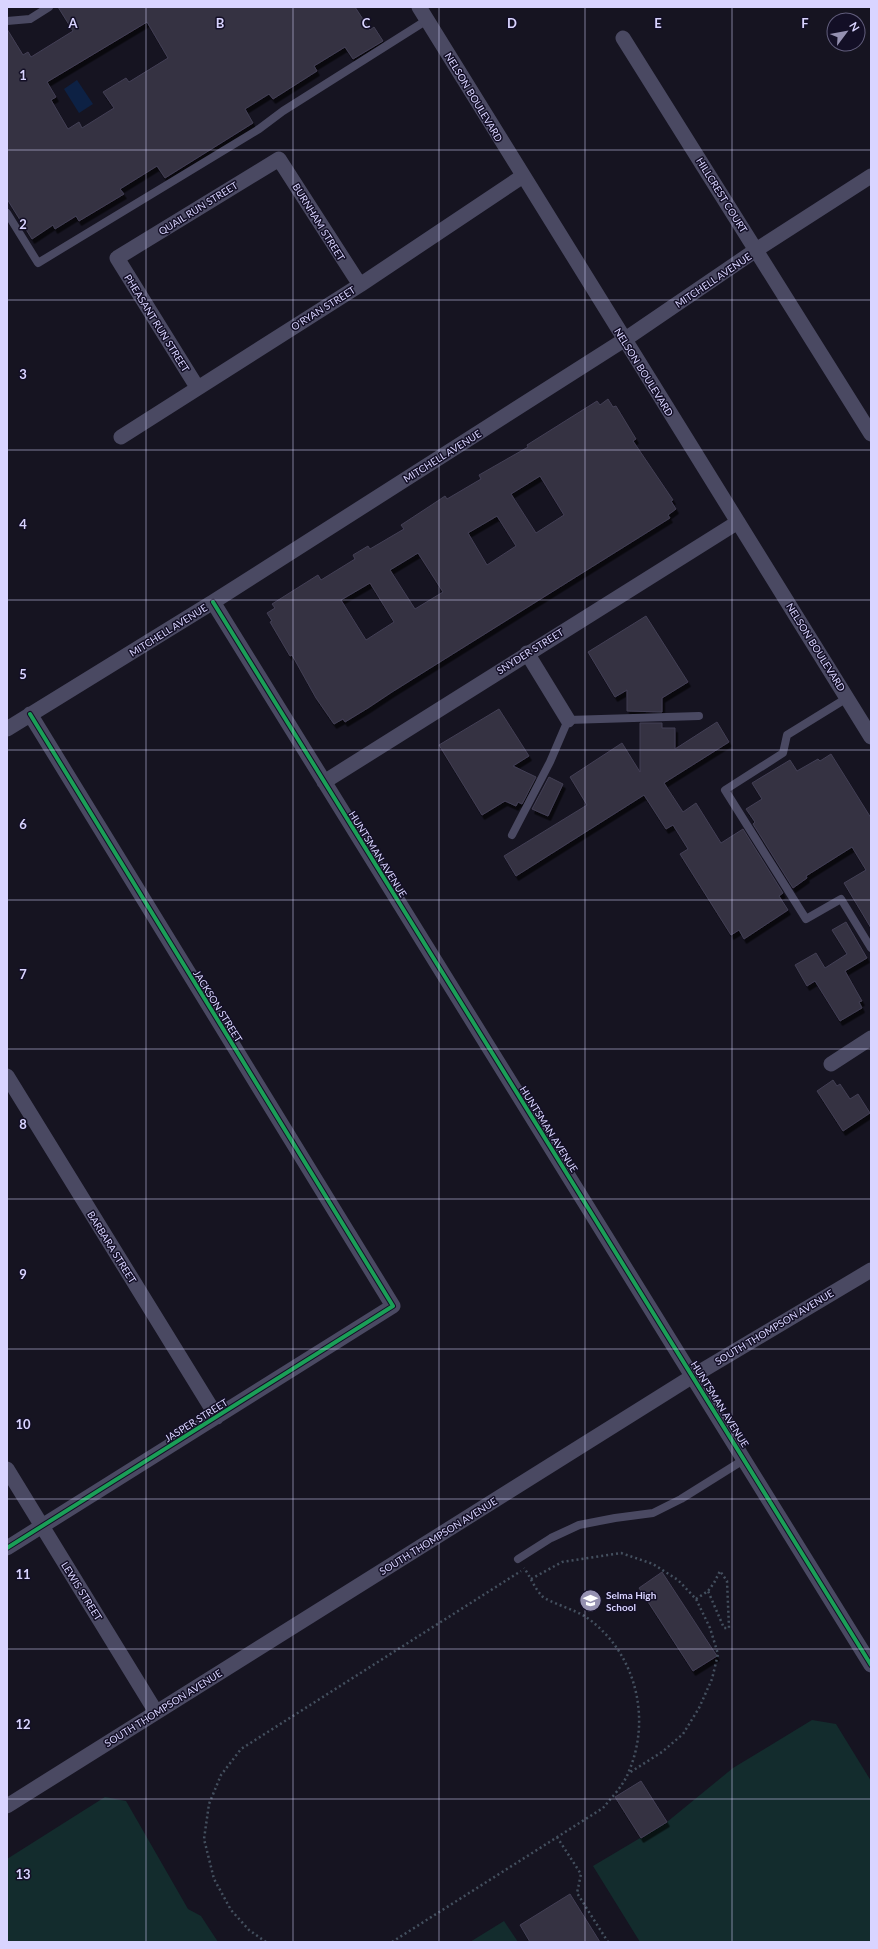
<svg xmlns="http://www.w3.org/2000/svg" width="878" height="1949" viewBox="0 0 878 1949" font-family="Lato,sans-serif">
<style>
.green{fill:#132c2d}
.water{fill:#0d2144}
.building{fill:#343243;stroke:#433f54;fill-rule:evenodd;filter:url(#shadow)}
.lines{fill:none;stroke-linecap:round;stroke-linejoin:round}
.path{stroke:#44505f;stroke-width:2.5;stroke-dasharray:2 3;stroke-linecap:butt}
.service{stroke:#4a4962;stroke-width:8}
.minor{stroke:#4a4962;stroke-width:15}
.cycleway-casing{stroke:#130f26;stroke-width:6}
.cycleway{stroke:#1a9f57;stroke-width:4}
.grid{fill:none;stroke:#d9d4ff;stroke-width:1;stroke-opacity:0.55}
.labels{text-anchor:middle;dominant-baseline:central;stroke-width:3;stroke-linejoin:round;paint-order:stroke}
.street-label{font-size:10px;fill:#d9d4ff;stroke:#130f26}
.poi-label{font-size:10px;font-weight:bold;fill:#d9d4ff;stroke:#130f26;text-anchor:start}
.grid-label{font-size:13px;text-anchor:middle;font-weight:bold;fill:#d9d4ff;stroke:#130f26;stroke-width:3;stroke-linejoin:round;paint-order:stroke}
</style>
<defs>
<filter id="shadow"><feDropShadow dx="2.5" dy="4.5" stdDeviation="0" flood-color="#0009"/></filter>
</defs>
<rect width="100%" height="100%" fill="#161421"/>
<!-- green -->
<path class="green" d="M812,1720L836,1724L871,1781V1942H640L593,1866L667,1822L733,1768Z
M105,1797L126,1801L188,1909L201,1916L218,1942H7V1859Z
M504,1921L518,1942H470Z"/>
<!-- water -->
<path class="water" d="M77,80L93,104L79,113L64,89Z"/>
<!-- building -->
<path class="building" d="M58,7H355L370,30L374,27L383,41L353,59L345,47L314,66L317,71L273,99L269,94L245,109L253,123L165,178L157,166L120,189L124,194L79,221L76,216L55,229L53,225L32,239L7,199V29L23,55L28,52L31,57L73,31ZM147,22L168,58L129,82L126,78L103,92L114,108L82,128L79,122L68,129L51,100L56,97L47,82Z
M608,399L613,407L616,406L636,439L633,441L673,500L671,501L676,509L668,515L670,518L392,692L368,708L345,722L343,719L334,724L316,698L292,655L290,656L270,622L272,621L267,613L275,608L272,604L318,575L321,580L355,559L353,555L368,546L370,549L404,529L401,525L430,506L445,496L447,499L481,479L479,475L528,447L527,445L597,401L600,405ZM540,476L564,515L536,533L511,494ZM497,516L516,546L487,565L468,533ZM418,553L443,592L415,609L390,570ZM370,583L394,622L366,640L341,600Z
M646,616L688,682L662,698V712L627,711V690L615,697L588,652Z
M499,709L529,756L513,766L536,777L522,804L518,802L516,806L505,801L482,815L439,745Z
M717,722L729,742L664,783L683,812L696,803L721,843L743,829L783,893L779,896L788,910L744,939L739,930L731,935L680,854L688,849L673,825L666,829L644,795L516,876L504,856L587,805L570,777L622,743L640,772V723H662V728H675V749Z
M831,754L871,818V928L844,883L866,870L852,847L806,876L807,878L793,888L753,824L755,822L746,809L762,799L752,783L790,760L797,771L818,759L820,761Z
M549,777L563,784L548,816L532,809Z
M846,922L867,958L845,971L862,1001L859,1002L862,1008L840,1021L815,981L807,986L795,965L816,953L825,968L847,954L832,930Z
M833,1080L837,1086L840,1084L850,1099L858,1094L870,1113L843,1131L817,1091Z
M662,1572L717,1656L693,1671L639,1588Z
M641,1781L667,1822L641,1838L615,1797Z
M570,1894L600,1942H530L520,1925Z"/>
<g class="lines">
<!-- path -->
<path class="path" d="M531,1579L562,1562L621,1553L653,1564L678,1580L696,1599L710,1628L718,1654L712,1679L699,1708L683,1734L662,1752L629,1773
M696,1599L708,1591L724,1628H729L727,1581L720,1571L714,1583L708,1591
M557,1837L581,1874L577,1893L608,1942
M266,1942L249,1930L231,1910L214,1879L204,1839L209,1804L221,1775L241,1749L521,1571
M392,1942L603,1808C612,1797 624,1785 629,1771C652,1717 635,1651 586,1617C576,1610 548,1602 542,1596C535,1589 530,1576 524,1568"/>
<!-- service -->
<path class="service" d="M7,21L30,19L49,7
M7,213L38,263L259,129L283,111L427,20
M847,698L787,735L783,753L725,790L806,919L841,899L871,948
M512,835L550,762L568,720L699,716
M518,1559L551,1538L579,1525L615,1518L653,1513L681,1499L745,1459"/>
<!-- minor -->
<path class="minor" d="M419,7L871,737
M623,38L871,434
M197,387L117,258L279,159L360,285
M121,437L360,285L523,176
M213,602L871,1665
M527,653L568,720
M7,729L213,602L624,340L756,250L871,176
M324,782L738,522
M831,1064L871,1038
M7,1076L217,1417
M7,1469L156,1712
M7,1548L393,1306L30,714
M7,1806L693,1376L871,1270"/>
<defs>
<path id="cycleway" d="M213,602L871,1665
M7,1548L393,1306L30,714"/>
</defs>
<!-- cycleway casing -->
<use href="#cycleway" class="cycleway-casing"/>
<!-- cycleway -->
<use href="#cycleway" class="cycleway"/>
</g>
<!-- grid -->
<path class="grid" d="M146,7V1942M293,7V1942M439,7V1942M585,7V1942M732,7V1942M7,150H871M7,300H871M7,450H871M7,600H871M7,750H871M7,900H871M7,1049H871M7,1199H871M7,1349H871M7,1499H871M7,1649H871M7,1799H871"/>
<!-- icons -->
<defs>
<symbol id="school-disc" viewBox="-11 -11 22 22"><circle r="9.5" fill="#9591b1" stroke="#130f26"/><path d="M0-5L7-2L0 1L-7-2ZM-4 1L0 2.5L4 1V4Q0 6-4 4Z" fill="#fff"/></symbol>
</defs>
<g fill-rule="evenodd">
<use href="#school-disc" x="578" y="1588" width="25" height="25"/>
</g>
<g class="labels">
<!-- street labels -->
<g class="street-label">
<text transform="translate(474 97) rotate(59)">NELSON BOULEVARD</text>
<text transform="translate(722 195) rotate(58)">HILLCREST COURT</text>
<text transform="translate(198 208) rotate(-32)">QUAIL RUN STREET</text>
<text transform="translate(319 222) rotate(58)">BURNHAM STREET</text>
<text transform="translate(713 280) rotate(-34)">MITCHELL AVENUE</text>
<text transform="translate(323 308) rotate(-32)">O'RYAN STREET</text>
<text transform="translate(157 323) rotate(58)">PHEASANT RUN STREET</text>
<text transform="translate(644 372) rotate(58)">NELSON BOULEVARD</text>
<text transform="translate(442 456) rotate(-32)">MITCHELL AVENUE</text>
<text transform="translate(168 630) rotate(-32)">MITCHELL AVENUE</text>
<text transform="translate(816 647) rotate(58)">NELSON BOULEVARD</text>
<text transform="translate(530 651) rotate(-32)">SNYDER STREET</text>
<text transform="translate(378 854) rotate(58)">HUNTSMAN AVENUE</text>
<text transform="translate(218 1006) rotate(58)">JACKSON STREET</text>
<text transform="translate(549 1129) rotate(58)">HUNTSMAN AVENUE</text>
<text transform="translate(112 1247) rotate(58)">BARBARA STREET</text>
<text transform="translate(774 1327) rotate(-31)">SOUTH THOMPSON AVENUE</text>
<text transform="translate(720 1404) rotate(58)">HUNTSMAN AVENUE</text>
<text transform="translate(196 1420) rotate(-32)">JASPER STREET</text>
<text transform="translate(438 1536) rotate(-32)">SOUTH THOMPSON AVENUE</text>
<text transform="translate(82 1591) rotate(58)">LEWIS STREET</text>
<text transform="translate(163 1708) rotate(-32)">SOUTH THOMPSON AVENUE</text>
</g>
<!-- poi labels -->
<g class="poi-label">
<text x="606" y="1595">Selma High<tspan x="606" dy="12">School</tspan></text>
</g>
</g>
<g class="grid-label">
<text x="73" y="28">A</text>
<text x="220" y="28">B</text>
<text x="366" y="28">C</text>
<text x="512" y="28">D</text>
<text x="658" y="28">E</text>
<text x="805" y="28">F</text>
<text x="23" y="80">1</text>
<text x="23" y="229">2</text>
<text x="23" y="379">3</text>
<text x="23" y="529">4</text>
<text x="23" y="679">5</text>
<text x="23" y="829">6</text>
<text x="23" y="979">7</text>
<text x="23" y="1129">8</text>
<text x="23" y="1279">9</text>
<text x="23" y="1429">10</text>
<text x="23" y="1579">11</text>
<text x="23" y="1729">12</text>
<text x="23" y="1879">13</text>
</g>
<!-- border -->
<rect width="878" height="1949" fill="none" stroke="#d9d4ff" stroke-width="16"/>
<!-- north arrow -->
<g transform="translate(846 32) rotate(58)"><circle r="19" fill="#130f26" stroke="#625e7d"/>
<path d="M0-3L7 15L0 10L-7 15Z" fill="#9591b1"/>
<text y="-6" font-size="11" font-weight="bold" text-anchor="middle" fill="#d9d4ff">N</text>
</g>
</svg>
